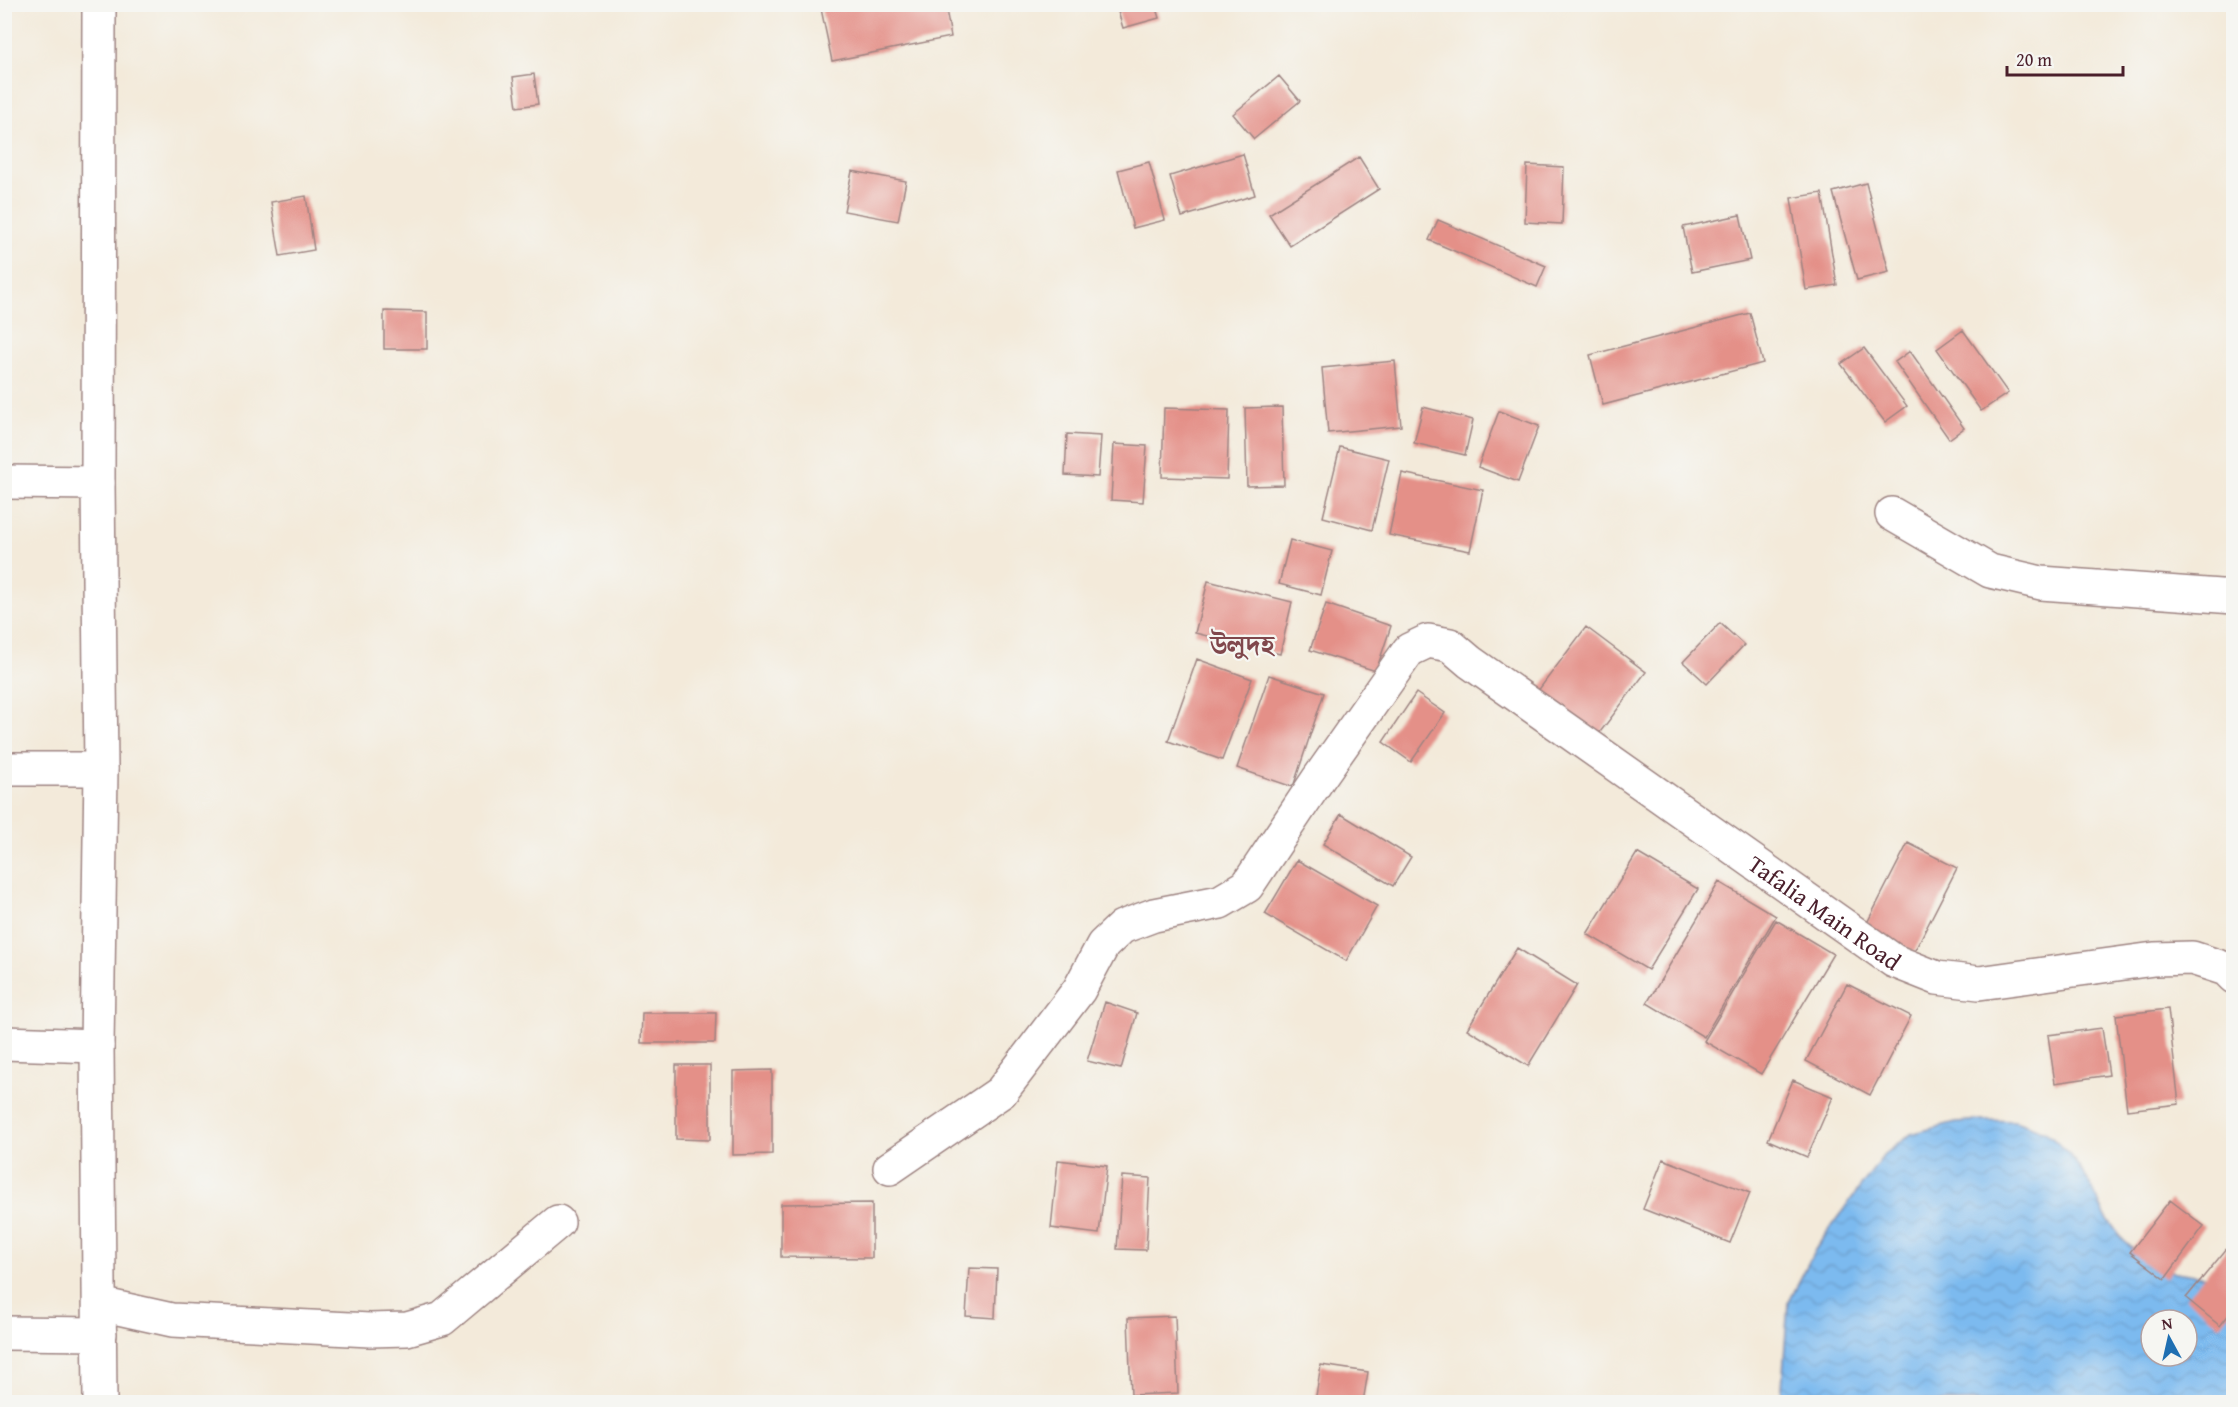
<svg xmlns="http://www.w3.org/2000/svg" width="2238" height="1407" viewBox="0 0 2238 1407" font-family="'Gentium Book Plus','Noto Serif Bengali',serif">
<style>
.water{fill:url(#water-waves);stroke:#636c8d;stroke-width:1.5;fill-rule:evenodd}
.building{fill:#e49088}
.lines{fill:none;stroke-linecap:round;stroke-linejoin:round}
.minor-casing{stroke:#9e8482;stroke-width:36}
.minor{stroke:#fff;stroke-width:33}
.labels{text-anchor:middle;dominant-baseline:central;stroke-width:4.5;stroke-linejoin:round;paint-order:stroke}
.street-label{font-size:24px;fill:#4a1f2b;stroke:#f6f6f2}
.quarter-label{font-size:27px;font-weight:bold;fill:#80474c;stroke:#f6f6f2}
</style>
<defs>
<pattern id="water-waves" width="16" height="10" patternUnits="userSpaceOnUse" patternTransform="scale(1.5)"><rect width="16" height="10" fill="#7cbaef"/><path d="M0 5q4-4 8 0t8 0" fill="none" stroke="#6d9fcd"/></pattern>
</defs>
<rect width="100%" height="100%" fill="#f6f6f2"/>
<filter id="ink" filterUnits="userSpaceOnUse"><feTurbulence type="fractalNoise" baseFrequency=".0167" numOctaves="2"/><feDisplacementMap in="SourceGraphic" scale="12" xChannelSelector="R" yChannelSelector="G"/><feConvolveMatrix kernelMatrix="1 2 1 2 8 2 1 2 1" color-interpolation-filters="sRGB"/></filter>
<filter id="wash" filterUnits="userSpaceOnUse"><feTurbulence type="fractalNoise" baseFrequency=".008" numOctaves="4" result="noise"/><feDisplacementMap in="SourceGraphic" scale="24" xChannelSelector="R" yChannelSelector="G"/><feGaussianBlur stdDeviation="1.35" result="paint"/><feColorMatrix in="noise" values="0 0 0 0 0 0 0 0 0 0 0 0 0 0 0 0 0 1.4 0 .05"/><feComposite in="paint" operator="in"/></filter>
<g filter="url(#wash)">
<rect width="100%" height="100%" fill="#f3eada"/>
<!-- water -->
<path class="water" d="M1983,1120L2015,1121L2045,1132L2069,1153L2089,1182L2106,1217L2123,1240L2146,1260L2169,1271L2233,1281V1402H1781L1788,1303L1815,1250L1832,1225L1884,1155L1911,1134L1956,1122ZM2151,1320H2187V1356H2151Z"/>
<g id="blocks">
<!-- building -->
<path class="building" d="M820,4H945L951,37L832,61Z
M1116,5H1155L1159,18L1123,28Z
M534,74L538,104L517,107L513,77Z
M1279,76L1300,101L1254,139L1233,114Z
M1243,154L1255,195L1182,217L1170,176Z
M1359,157L1379,189L1290,246L1269,214Z
M1149,162L1165,220L1133,228L1118,170Z
M1527,165L1564,167L1562,224L1525,222Z
M852,171L906,181L898,221L844,211Z
M1866,183L1889,272L1857,280L1833,192Z
M1822,193L1837,285L1806,290L1791,198Z
M306,196L314,250L280,256L271,202Z
M1740,215L1750,260L1692,272L1683,227Z
M1438,220L1546,266L1537,287L1429,240Z
M384,311L427,312V349H384Z
M1750,313L1763,363L1603,405L1590,355Z
M1963,330L2008,393L1981,411L1937,349Z
M1864,348L1907,406L1885,422L1841,364Z
M1910,351L1964,428L1949,439L1895,362Z
M1395,361L1401,426L1328,433L1322,368Z
M1282,407L1284,485L1247,486L1245,408Z
M1423,407L1473,420L1465,455L1414,443Z
M1164,408L1229,410L1227,479L1162,477Z
M1499,411L1539,426L1518,482L1478,467Z
M1067,434L1101,436L1098,477L1065,475Z
M1114,444L1147,446L1143,502L1111,500Z
M1340,447L1389,459L1372,530L1323,517Z
M1402,473L1483,490L1470,551L1389,535Z
M1290,540L1332,551L1321,595L1279,584Z
M1208,581L1292,602L1280,654L1195,633Z
M1326,604L1391,626L1376,671L1310,650Z
M1720,623L1744,645L1707,684L1683,662Z
M1586,627L1646,672L1594,740L1534,696Z
M1197,659L1252,679L1222,760L1168,741Z
M1269,675L1324,693L1293,787L1237,768Z
M1416,693L1445,713L1411,762L1383,742Z
M1341,814L1411,857L1393,886L1323,844Z
M1908,843L1957,868L1914,952L1865,927Z
M1637,853L1698,889L1648,970L1587,934Z
M1297,860L1377,906L1346,961L1265,914Z
M1719,882L1776,916L1704,1037L1647,1003Z
M1776,920L1833,954L1761,1074L1704,1041Z
M1517,948L1577,985L1528,1066L1467,1029Z
M1847,984L1911,1016L1870,1095L1806,1061Z
M1105,1002L1137,1013L1121,1069L1087,1061Z
M2168,1009L2179,1104L2127,1110L2116,1015Z
M642,1013H716L715,1043H641Z
M2102,1028L2109,1075L2055,1083L2048,1035Z
M676,1065H710V1140L676,1139Z
M772,1070V1154L733,1155V1071Z
M1793,1080L1833,1097L1807,1157L1768,1140Z
M1663,1159L1750,1193L1730,1243L1643,1209Z
M1058,1160L1107,1166L1099,1234L1051,1228Z
M1122,1176L1150,1178L1146,1250L1117,1249Z
M2170,1200L2204,1226L2165,1279L2130,1252Z
M872,1203V1258L781,1257V1204Z
M2228,1247L2234,1252V1308L2220,1326L2186,1298Z
M969,1268L997,1269L995,1318L966,1316Z
M1175,1316L1178,1393L1131,1395L1128,1318Z
M1321,1365L1368,1372L1363,1402H1315Z"/>
</g>
</g>
<g filter="url(#ink)">
<use href="#blocks" fill-opacity="0" stroke="#9e8482" stroke-width="1.5"/>
<g class="lines">
<defs>
<g id="minor">
<path d="M99,4L98,483L101,769L97,1046L100,1402"/>
<path d="M4,482L98,483"/>
<path d="M1892,514L1990,571L2041,583L2234,597"/>
<path d="M4,769H101"/>
<path d="M4,1043L97,1046"/>
<path id="s1" d="M890,1168L1001,1092L1079,990L1103,945L1122,927L1154,915L1220,902L1247,886L1319,778L1409,650L1428,641L1450,645L1470,662L1894,961L1937,978L1979,983L2154,959L2192,958L2226,969L2234,977"/>
<path d="M100,1304L172,1320L370,1330L407,1329L442,1319L558,1222"/>
<path d="M4,1333L100,1334"/>
</g>
</defs>
<!-- minor casing -->
<use href="#minor" class="minor-casing"/>
<!-- minor -->
<use href="#minor" class="minor"/>
</g>
</g>
<g class="labels">
<!-- street labels -->
<g class="street-label">
<text stroke="none"><textPath href="#s1" startOffset="1263">Tafalia Main Road</textPath></text>
</g>
<!-- quarter labels -->
<g class="quarter-label">
<text x="1242" y="644">উলুদহ</text>
</g>
</g>
<!-- margin -->
<rect width="2238" height="1407" fill="none" stroke="#f6f6f2" stroke-width="24"/>
<!-- north arrow -->
<g transform="translate(2169 1338) rotate(352)"><circle r="28" fill="#f6f6f2" stroke="#b1a0a2" stroke-width="1.5"/>
<path d="M0-4.5L10 22L0 15L-10 22Z" fill="#1f6fb2"/>
<text y="-9" font-size="16" font-weight="bold" text-anchor="middle" fill="#4a1f2b">N</text>
</g>
<!-- scale -->
<path d="M2007 66v9h116v-9" fill="none" stroke="#4a1f2b" stroke-width="3"/>
<text x="2016" y="66" font-size="18" fill="#4a1f2b" stroke="#f6f6f2" stroke-width="4.5" paint-order="stroke">20 m</text>
</svg>
